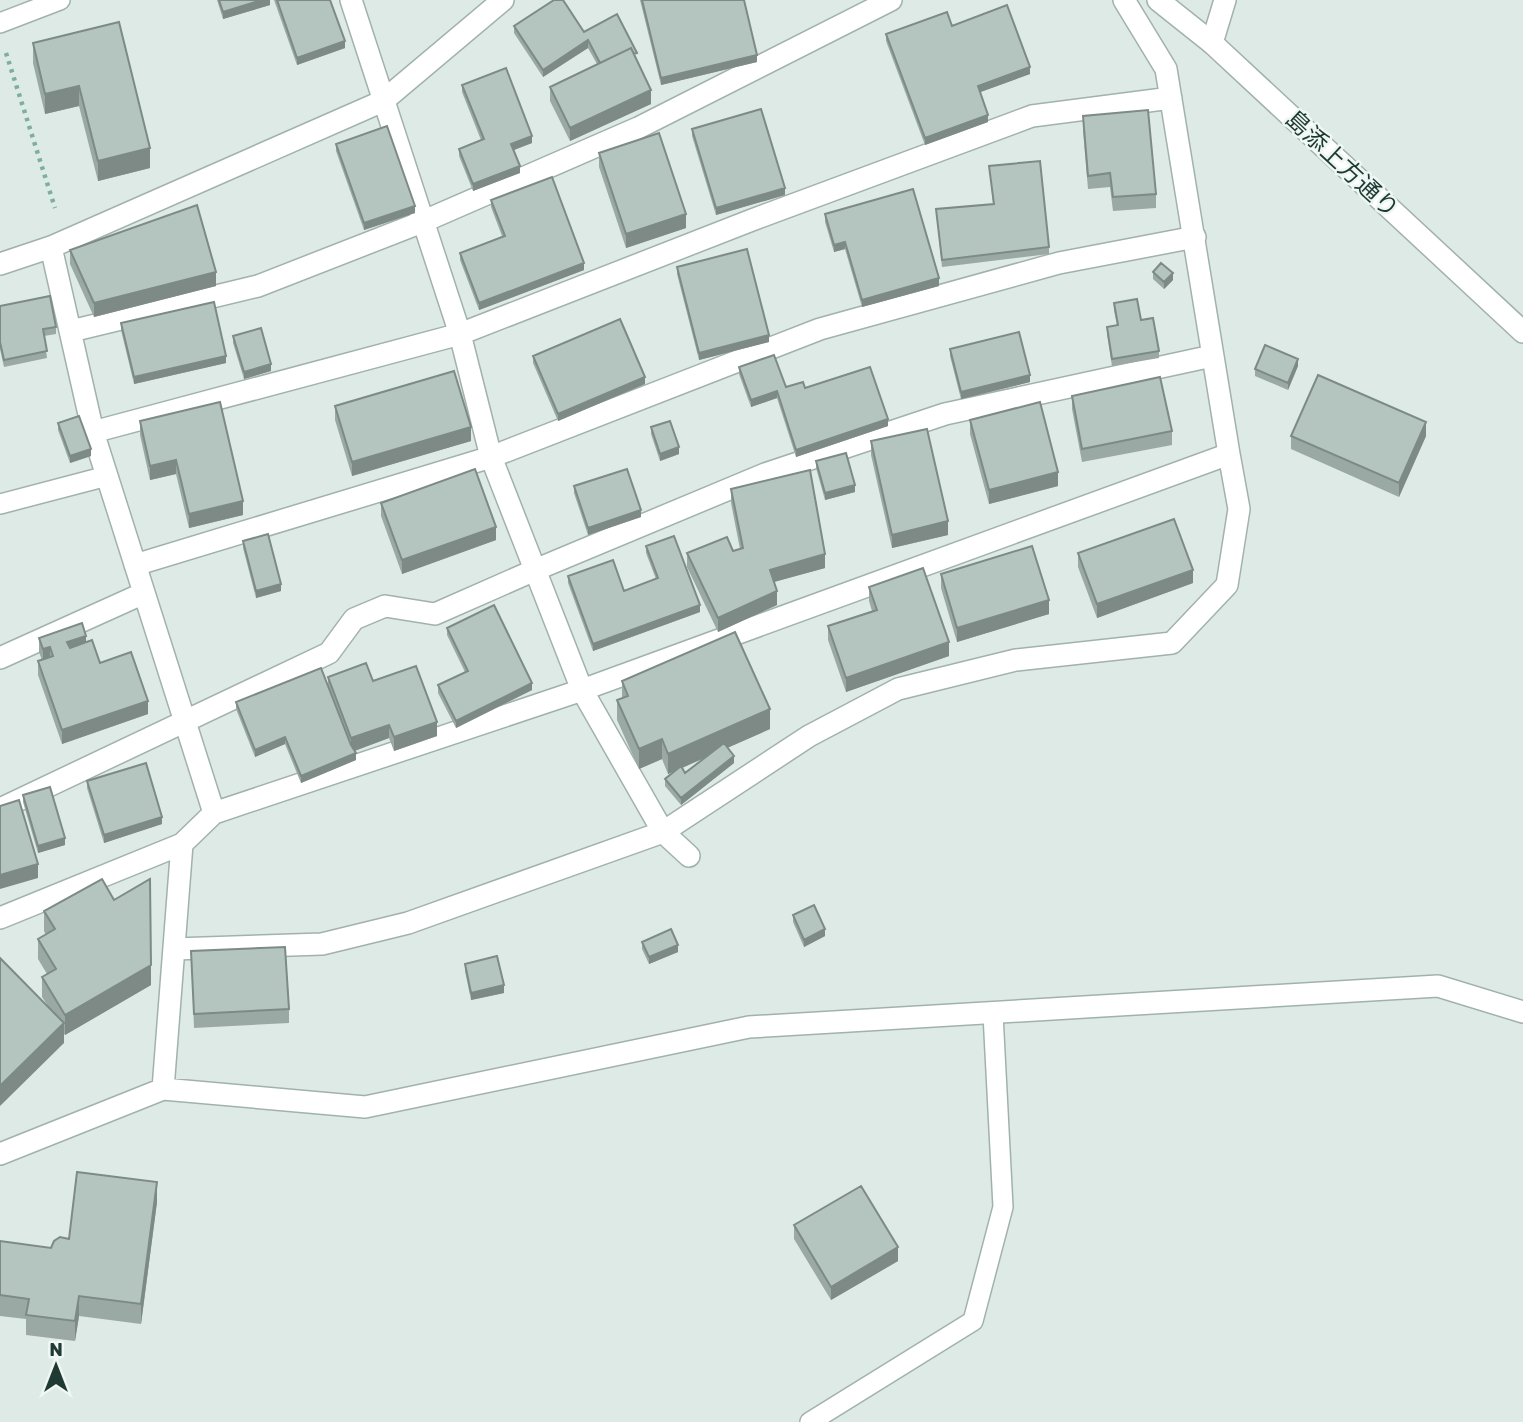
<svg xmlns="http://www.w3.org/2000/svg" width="1523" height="1422" viewBox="0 0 1523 1422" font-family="Rubik,'Noto Sans JP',sans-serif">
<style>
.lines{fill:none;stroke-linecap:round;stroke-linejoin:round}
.service-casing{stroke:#a1b2ac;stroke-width:22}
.minor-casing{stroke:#a1b2ac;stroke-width:24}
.tertiary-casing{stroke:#a1b2ac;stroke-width:24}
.path{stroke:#7daf9f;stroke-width:4.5;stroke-dasharray:3.5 5;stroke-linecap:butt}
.service{stroke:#fff;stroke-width:19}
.minor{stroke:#fff;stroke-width:21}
.tertiary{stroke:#fff;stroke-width:21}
.wall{fill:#9aa9a3;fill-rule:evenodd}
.shaded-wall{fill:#7d8a85}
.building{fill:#b3c5be;stroke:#7d8a85;stroke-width:2}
.labels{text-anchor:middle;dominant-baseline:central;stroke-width:5;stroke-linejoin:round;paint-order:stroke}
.street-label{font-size:24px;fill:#1f3a33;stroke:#eef7f3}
</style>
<rect width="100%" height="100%" fill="#deeae5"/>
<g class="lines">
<defs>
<path id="service" d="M0,23L60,0
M0,504L107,476
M810,1422L973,1321L1003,1207L993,1014"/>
<path id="minor" d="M351,0L460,334L491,457L582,690L663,832L689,856
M1212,43L1225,0
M51,247L93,432L214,813
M0,264L51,247L383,101L503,0
M71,331L258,286L422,222L638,128L891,0
M93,432L460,334L752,220L1032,116L1171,98
M135,565L491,457L820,329L1059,263L1195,237
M0,658L144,593
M0,809L329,653L354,619L385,606L435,614L535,570L765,474L945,414L1212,356
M0,918L182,844L214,813L582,690L1229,454L1166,69L1124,0
M174,949L322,944L408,923L663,832L809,736L898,689L1016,660L1172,643L1227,585L1239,509L1229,454
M163,1089L365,1107L749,1027L1438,986L1523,1012
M0,1154L163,1089L182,844"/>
<path id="tertiary" d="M1158,0L1212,43L1523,332"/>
</defs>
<!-- service casing -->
<use href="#service" class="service-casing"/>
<!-- minor casing -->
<use href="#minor" class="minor-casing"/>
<!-- tertiary casing -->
<use href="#tertiary" class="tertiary-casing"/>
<!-- path -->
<path class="path" d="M6,53L55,208"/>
<!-- service -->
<use href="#service" class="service"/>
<!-- minor -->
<use href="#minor" class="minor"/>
<!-- tertiary -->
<use href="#tertiary" class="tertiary"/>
</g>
<!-- wall -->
<path class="wall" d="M217,0H270V5L223,19Z
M274,0H330L345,48L297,65Z
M640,0H744L757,62L661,85Z
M119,22L150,168L98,181L79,106L45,114L33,63V43Z
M514,26L584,32L637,60L651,104L570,141L550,101V87L597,64L588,48L543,77L514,33Z
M952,26L1030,74L980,92L988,122L925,145L886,41V34Z
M462,85L532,143L514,150L520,173L473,191L459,156V149L481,140L462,92Z
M1083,116L1156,194V208L1113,211L1110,187L1088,189L1083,130Z
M692,129L785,195L716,215L692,136Z
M336,144L415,213L364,230L336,151Z
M599,153L686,228L626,248L599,167Z
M989,166L1049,247V254L942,267L936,209L993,204Z
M491,200L584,270L479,310L460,260V253L502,236L491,207Z
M825,214L939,286L862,307L845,249L834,252L825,222Z
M70,250L216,286L94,317L70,264Z
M677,267L769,342L699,360L677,274Z
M1153,272L1173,280L1164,289L1153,279Z
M1114,303L1159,351V358L1112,366L1107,334V327L1117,325L1114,310Z
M0,306L56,327V334L44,336L47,358L4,367L0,349Z
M121,323L226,363L134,384L121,330Z
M233,336L271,371L244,379L233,343Z
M950,349L1030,382L961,399L950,356Z
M533,356L645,384L558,421L533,363Z
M1298,366L1288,390L1255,376V369Z
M739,367L786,387L888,426L796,457L777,398L751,407L739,374Z
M1072,396L1172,431V445L1082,462L1072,409Z
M335,406L471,441L352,476L335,420Z
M970,420L1058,486L989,504L970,434Z
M140,421L243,515L189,528L176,474L150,480L140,435Z
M58,423L91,456L70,463L58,430Z
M651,427L679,454L660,461L651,434Z
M1291,436H1426L1399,497L1291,449Z
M871,441L948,535L892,548L871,455Z
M816,461L855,492L825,500L816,468Z
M574,486L641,517L588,535L574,493Z
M731,489L825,568L774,582L777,605L718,632L687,567V553L733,551L740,549L731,503Z
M381,503L496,540L402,574L381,516Z
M243,541L281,591L256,598L243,548Z
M646,546L700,612L593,651L568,583V576L624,591L656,579L646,553Z
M1078,553L1193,583L1097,618L1078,567Z
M941,574L1049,614L957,642L941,588Z
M869,587L949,656L846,692L828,640V626L872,611L869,601Z
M447,628L532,690L456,728L438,693V685L465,672L447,635Z
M39,638L86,642L100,663L148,714L62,744L38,675V661L42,660L39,652Z
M328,677L373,681L437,736L394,751L389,738L355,751L356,760L301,783L285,744L255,757L236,709V702L328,687Z
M622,681L770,729L727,748L734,763L681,805L665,786V779L674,771L668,774L662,759L639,769L617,720V700L622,698ZM704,758L685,773L682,768Z
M87,781L162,824L104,843L87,788Z
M23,795L65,845L38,853L23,802Z
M44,911L151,985L65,1035L64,1034V1043L48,1006L42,997V977L47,974L38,959V939L46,935L44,931Z
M793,915L825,936L804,947L793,922Z
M642,942L678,952L649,964L642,949Z
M191,951L289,1009V1023L194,1028Z
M465,964L504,993L471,1000L465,971Z
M157,1202L141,1324L79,1316L75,1341L26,1335V1319L0,1316V1241L51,1248Z
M794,1225L898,1261L831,1300L794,1239Z"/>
<!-- shaded-wall -->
<path class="shaded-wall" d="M262,0H270V5L223,19V12Z
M588,40V48L543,77V70Z
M345,41V48L297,65V58Z
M757,55V62L661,85V78Z
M1030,67V74L978,93V86Z
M79,86V106L45,114V94Z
M651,90V104L570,141V128Z
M988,115V122L925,145V138Z
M532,136V143L511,151V144Z
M150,148V168L98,181V161Z
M520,166V173L473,191V184Z
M785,188V195L716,215V208Z
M415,206V213L364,230V223Z
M686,214V228L626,248V234Z
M845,242V249L834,252V245Z
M584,263V270L479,310V303Z
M216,272V286L94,317V303Z
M1173,273V280L1164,289V282Z
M939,278V286L862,307V300Z
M769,335V342L699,360V353Z
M226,356V363L134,384V377Z
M1298,359V366L1288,390V383Z
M271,364V371L244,379V372Z
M1030,375V382L961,399V392Z
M645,377V384L558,421V414Z
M777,391V398L751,407V400Z
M888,419V426L796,457V450Z
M1426,422V436L1399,497V483Z
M471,427V441L352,476V462Z
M679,447V454L660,461V454Z
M91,449V456L70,463V456Z
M176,460V474L150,480V466Z
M1058,472V486L989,504V490Z
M855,485V492L825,500V493Z
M243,501V515L189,528V514Z
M641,510V517L588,535V528Z
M948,521V535L892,548V535Z
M496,527V540L402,574V560Z
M825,554V568L770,583V570Z
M1193,570V583L1097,618V604Z
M281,584V591L256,598V591Z
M777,591V605L718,632V618Z
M1049,600V614L957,642V628Z
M700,605V612L593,651V644Z
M86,636V650L67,655V642Z
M949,642V656L846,692V678Z
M50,647V661L43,663V649Z
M532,683V690L456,728V721Z
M148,701V714L62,744V730Z
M770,709V729L668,774V754Z
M437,722V736L394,751V737Z
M389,725V738L351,752V738Z
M285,737V744L255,757V750Z
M662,739V759L639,769V749Z
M356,753V760L301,783V776Z
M734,756V763L681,805V798Z
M162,817V824L104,843V835Z
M65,838V845L38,853V846Z
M38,864V878L0,889V875Z
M825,929V936L804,947V940Z
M678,945V952L649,964V957Z
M151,965V985L65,1035V1015Z
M504,985V993L471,1000V993Z
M64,1023V1043L0,1106V1086Z
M157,1182V1202L141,1324V1304Z
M898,1247V1261L831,1300V1287Z
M79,1296V1316L75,1341V1321Z"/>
<!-- building -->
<path class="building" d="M219,0H262L223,12Z
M277,0H330L345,41L297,58Z
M554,0H563L584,32L617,14L637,53L634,54L631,48L600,63L588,40L543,70L514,26Z
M642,0H744L757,55L661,78Z
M1007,5L1030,67L978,86L988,115L925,138L886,34L947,12L952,26Z
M119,22L150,148L98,161L79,86L45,94L33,43Z
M631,48L651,90L570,128L550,87Z
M506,68L532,136L511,144L520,166L473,184L459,149L484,139L462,85Z
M761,109L785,188L716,208L692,129Z
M1148,110L1156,194L1113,197L1110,173L1088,176L1083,116Z
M387,126L415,206L364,223L336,144Z
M659,133L686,214L626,234L599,153Z
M1040,161L1049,247L942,260L936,209L994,204L989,166Z
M552,177L584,263L479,303L460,253L505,236L491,200Z
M913,189L939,278L862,300L845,242L834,245L825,214Z
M197,205L216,272L94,303L70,250Z
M747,249L769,335L699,353L677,267Z
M1161,263L1173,273L1164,282L1153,272Z
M50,296L56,327L43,329L47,351L4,360L0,342V306Z
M1137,299L1141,320L1153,318L1159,351L1112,359L1107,327L1118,325L1114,303Z
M214,302L226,356L134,377L121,323Z
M620,319L645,377L558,414L533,356Z
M261,328L271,364L244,372L233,336Z
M1019,332L1030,375L961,392L950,349Z
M1265,345L1298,359L1288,383L1255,369Z
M774,355L786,387L803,382L805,388L870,367L888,419L796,450L777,391L751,400L739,367Z
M454,371L471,427L352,462L335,406Z
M1318,375L1426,422L1399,483L1291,436Z
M1160,377L1172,431L1082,449L1072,396Z
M220,402L243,501L189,514L176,460L150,466L140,421Z
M1040,402L1058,472L989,490L970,420Z
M79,416L91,449L70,456L58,423Z
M670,421L679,447L660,454L651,427Z
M927,429L948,521L892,535L871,441Z
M846,453L855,485L825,493L816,461Z
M475,469L496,527L402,560L381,503Z
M627,469L641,510L588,528L574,486Z
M810,470L825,554L770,570L777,591L718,618L687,553L727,537L733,551L743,548L731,489Z
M1174,519L1193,570L1097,604L1078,553Z
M268,534L281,584L256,591L243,541Z
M674,536L700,605L593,644L568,576L613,560L624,591L658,578L646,546Z
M1032,546L1049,600L957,628L941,574Z
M923,568L949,642L846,678L828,626L877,610L869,587Z
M494,605L532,683L456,721L438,685L468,671L447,628Z
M82,623L86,636L67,642L70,648L92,640L100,663L131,652L148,701L62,730L38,661L53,656L50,647L43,649L39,638Z
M735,632L770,709L668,754L662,739L639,749L617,700L628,696L622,681Z
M366,663L373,681L416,666L437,722L394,737L389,725L351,738L328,677Z
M321,668L351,745L356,753L301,776L285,737L255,750L236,702Z
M724,743L734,756L681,798L665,779L681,766L685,773Z
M146,763L162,817L104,835L87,781Z
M50,787L65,838L38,846L23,795Z
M19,800L38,864L0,875V806Z
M102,879L114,900L150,879L151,965L65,1015L42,977L56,969L38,939L55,929L44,911Z
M814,905L825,929L804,940L793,915Z
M671,929L678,945L649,957L642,942Z
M285,947L289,1009L194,1014L191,951Z
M497,956L504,985L471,993L465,964Z
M0,958L64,1023L0,1086Z
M77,1172L157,1182L141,1304L79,1296L75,1321L26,1315L29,1299L0,1295V1241L51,1248L54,1241L60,1237L69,1239Z
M861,1186L898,1247L831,1287L794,1225Z"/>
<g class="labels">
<!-- street labels -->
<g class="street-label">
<text transform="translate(1342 164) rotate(43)">島添上方通り</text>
</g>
</g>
<!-- north arrow -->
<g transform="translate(56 1366)" stroke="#eef7f3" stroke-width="5" paint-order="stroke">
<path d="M0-5L12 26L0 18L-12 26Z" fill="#1f3a33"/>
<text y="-10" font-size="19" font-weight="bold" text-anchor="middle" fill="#1f3a33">N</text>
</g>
</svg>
